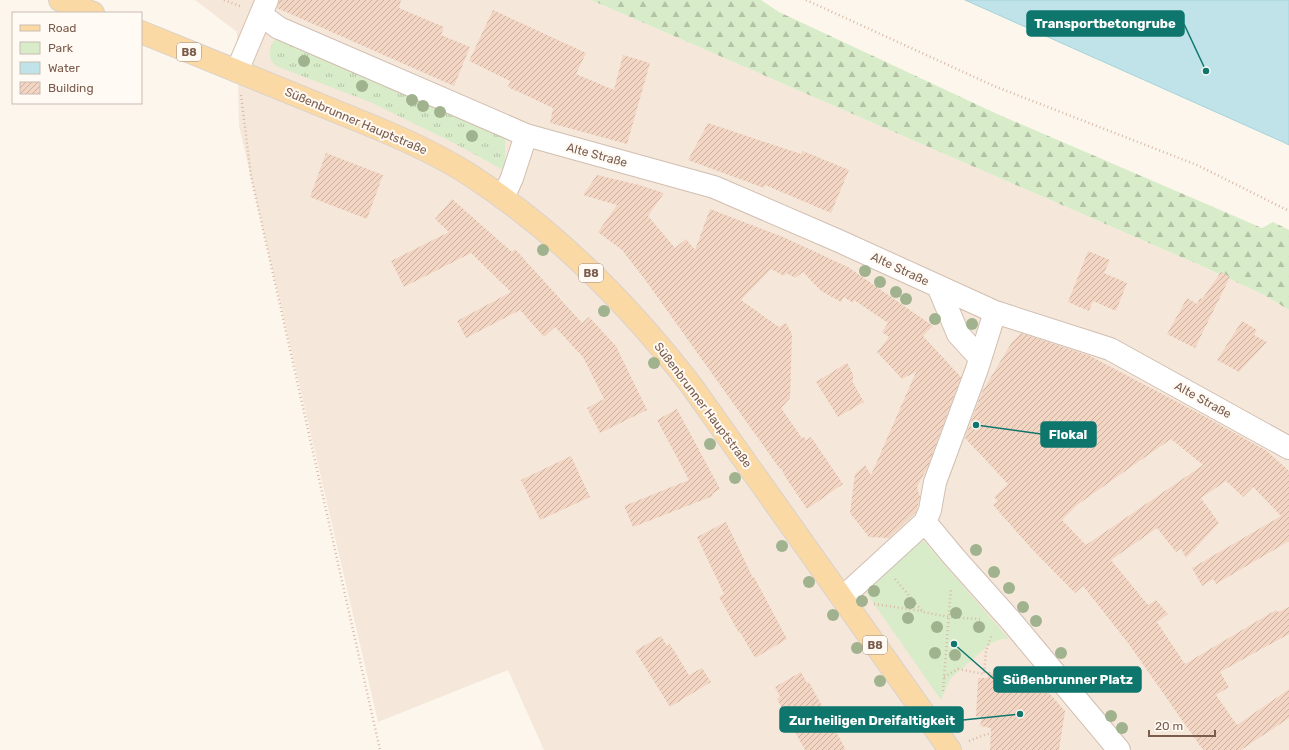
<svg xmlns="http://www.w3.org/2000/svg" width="1289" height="750" viewBox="0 0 1289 750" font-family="Rubik,sans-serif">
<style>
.residential{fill:#f5e8da}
.grass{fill:url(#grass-tufts)}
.forest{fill:url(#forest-firs)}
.park{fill:#d8ecc9}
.water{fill:#bfe3e8;stroke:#a5d3da}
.building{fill:url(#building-hatch);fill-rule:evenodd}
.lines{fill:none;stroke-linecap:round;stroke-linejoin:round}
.street-casing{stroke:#d1beb0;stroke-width:24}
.secondary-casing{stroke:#d6c0b0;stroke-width:24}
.primary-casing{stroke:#dad1cd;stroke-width:24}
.path{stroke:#d9b8a5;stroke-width:2.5;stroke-dasharray:1 3;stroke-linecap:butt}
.street{stroke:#fff;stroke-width:22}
.secondary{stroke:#fff;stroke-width:22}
.primary{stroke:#fbd9a5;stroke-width:22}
.tree{fill:#a0b28e}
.labels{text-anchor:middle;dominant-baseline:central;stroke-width:4;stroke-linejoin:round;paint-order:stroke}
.shield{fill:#fffaf3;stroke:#a28b7f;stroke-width:1}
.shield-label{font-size:11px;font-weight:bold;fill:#7a5c4d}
.street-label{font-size:12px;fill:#7a5c4d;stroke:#fffaf3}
.leader{fill:none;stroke:#0f766e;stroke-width:1.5}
.callout-dot{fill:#0f766e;stroke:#fffaf3;stroke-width:1.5}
.callout{fill:#0f766e;stroke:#0f766e;stroke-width:1.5}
.callout-label{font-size:13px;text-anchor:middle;font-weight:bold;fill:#fff}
</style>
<defs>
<pattern id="grass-tufts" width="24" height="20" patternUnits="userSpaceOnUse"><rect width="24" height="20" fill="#d8ecc9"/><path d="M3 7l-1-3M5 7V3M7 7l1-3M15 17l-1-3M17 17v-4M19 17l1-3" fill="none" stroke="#b4c2a5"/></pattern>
<pattern id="forest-firs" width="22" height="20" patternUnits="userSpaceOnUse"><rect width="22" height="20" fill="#d8ecc9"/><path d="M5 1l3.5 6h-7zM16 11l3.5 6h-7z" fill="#b4c2a5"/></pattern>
<pattern id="building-hatch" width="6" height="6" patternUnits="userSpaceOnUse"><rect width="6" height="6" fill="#f3d5c3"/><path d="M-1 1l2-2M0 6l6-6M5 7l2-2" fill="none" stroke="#cab0a1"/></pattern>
</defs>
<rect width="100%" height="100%" fill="#fdf6ec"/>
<!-- residential -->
<path class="residential" d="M195,0H591L1204,267L1264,295L1289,310V750H544L508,670L378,722L239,126L237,32Z"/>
<!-- grass -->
<path class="grass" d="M277,35L505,137V171L450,141L370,102L276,66C265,55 271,47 277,35Z"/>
<!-- forest -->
<path class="forest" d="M591,0H761L779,12L995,113L1262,228L1273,222L1289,230V310L1264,295L1204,267Z"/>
<!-- park -->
<path class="park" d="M922,539L1009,639H1002L991,643L950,679L941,700L863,588Z"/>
<!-- water -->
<path class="water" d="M965,0H1289V145L1283,142Z"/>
<!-- building -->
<path class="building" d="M279,0H401L399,8L444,27L441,35L470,47L454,86L277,8Z
M493,10L586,53L576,74L614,90L623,55L650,63L627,144L550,123L553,108L508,87L510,81L469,61Z
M708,123L801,154L803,151L849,170L831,213L765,185L764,188L688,160Z
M326,153L383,175L367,219L310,197Z
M597,175L639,185L664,193L648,216L675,248L686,239L695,250L710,209L783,237L848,267L933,326L923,336L961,377L928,466L917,487L920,497L916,512L889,538L869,537L850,513L855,474L865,465L871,475L916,372L902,379L877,352L889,337L882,332L888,323L854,300L853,303L844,297L841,302L821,291L803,272L795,278L786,273L784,276L771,269L741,300L779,327L786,323L792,334L790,398L781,408L802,438L804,437L806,440L811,437L843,484L807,509L786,478L781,468L780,469L646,281L622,250L598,232L617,205L583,195Z
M452,199L512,252L515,249L582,323L589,317L616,346L647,410L600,433L587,408L604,399L583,357L555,327L544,337L520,310L466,338L457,321L511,292L471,253L404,287L391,261L449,232L435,219Z
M1088,251L1110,260L1104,273L1127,283L1116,311L1093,301L1089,311L1068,302Z
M1221,272L1230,277L1195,348L1167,334L1187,298L1197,304L1200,298L1202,299Z
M1242,321L1257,330L1254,335L1267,342L1239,372L1217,360Z
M1021,333L1090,356L1202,415L1267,451L1289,471V541L1216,584L1213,579L1202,586L1192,568L1281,516L1253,487L1243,497L1226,481L1201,498L1219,523L1186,558L1181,548L1176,552L1157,528L1111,560L1148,605L1156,600L1168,614L1157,622L1185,664L1276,610L1278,612L1289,607V634L1220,672L1229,687L1216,695L1237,725L1289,689V718L1241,750H1203L1128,643L1083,586L1075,593L1030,547L993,505L998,501L994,497L1008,484L965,438L982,392L1012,342ZM1171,439L1203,465L1086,545L1062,520L1077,505Z
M847,363L853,374V381H852L864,402L838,417L816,382Z
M677,409L720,489L712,494L713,496L633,527L624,506L689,480L657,420Z
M571,456L590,497L540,520L521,480Z
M726,522L753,578L754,577L787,639L755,658L740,632L739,633L719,597L724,594L697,537Z
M661,636L667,646L670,644L689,675L702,668L711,682L670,707L635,651Z
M801,672L807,683L809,682L846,750H805L777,699L780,697L775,687Z
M988,672L1023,676L1024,692L1049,693L1065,711L1059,750H990L991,728L980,726L982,717L976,716L978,678H988Z"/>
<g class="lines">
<defs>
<path id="street" d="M261,15L279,28L526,135L714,187L839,241L995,312L1110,349L1289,448
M503,198L512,178L526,135
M938,286L958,334L980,358
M925,522L954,557L1012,622L1119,750
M842,598L925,522L930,510L935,482L977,369L995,312"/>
<path id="secondary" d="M237,71L267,0"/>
<path id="primary" d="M60,0L93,13
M141,32L367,124C404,139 440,155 473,177C557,232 630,306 691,385L950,750"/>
</defs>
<!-- street casing -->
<use href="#street" class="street-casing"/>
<!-- secondary casing -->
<use href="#secondary" class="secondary-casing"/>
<!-- primary casing -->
<use href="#primary" class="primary-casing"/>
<!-- path -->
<path class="path" d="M224,0L240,6
M806,0L994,86L1197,165L1289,211
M241,95L251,176L380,750
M895,579L923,612L949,617L980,619
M874,604L922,611
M944,677L958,669L984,674L986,651L992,634
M943,691L951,588
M969,741L987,734H991"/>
<!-- street -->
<use href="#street" class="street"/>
<!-- secondary -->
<use href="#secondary" class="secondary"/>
<!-- primary -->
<use href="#primary" class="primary"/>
</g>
<!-- trees -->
<g class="tree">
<circle cx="304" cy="61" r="6"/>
<circle cx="362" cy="86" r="6"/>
<circle cx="412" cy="100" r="6"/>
<circle cx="423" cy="106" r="6"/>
<circle cx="440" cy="112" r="6"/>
<circle cx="472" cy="136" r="6"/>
<circle cx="543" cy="250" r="6"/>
<circle cx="865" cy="271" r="6"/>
<circle cx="880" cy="282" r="6"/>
<circle cx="896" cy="292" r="6"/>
<circle cx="906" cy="299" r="6"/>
<circle cx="604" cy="311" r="6"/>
<circle cx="935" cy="319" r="6"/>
<circle cx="972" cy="324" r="6"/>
<circle cx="654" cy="363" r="6"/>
<circle cx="710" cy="444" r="6"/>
<circle cx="735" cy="478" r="6"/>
<circle cx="782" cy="546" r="6"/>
<circle cx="976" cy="550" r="6"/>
<circle cx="994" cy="572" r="6"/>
<circle cx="809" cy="582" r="6"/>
<circle cx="1009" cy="588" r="6"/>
<circle cx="874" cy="591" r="6"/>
<circle cx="862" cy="601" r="6"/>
<circle cx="910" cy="603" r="6"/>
<circle cx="1023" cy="607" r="6"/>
<circle cx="956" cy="613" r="6"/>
<circle cx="833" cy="615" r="6"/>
<circle cx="908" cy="618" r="6"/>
<circle cx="1036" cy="621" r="6"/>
<circle cx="937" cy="627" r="6"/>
<circle cx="979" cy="627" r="6"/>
<circle cx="857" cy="648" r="6"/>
<circle cx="935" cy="653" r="6"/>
<circle cx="1061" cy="653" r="6"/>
<circle cx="955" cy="655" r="6"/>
<circle cx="880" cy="681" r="6"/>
<circle cx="1111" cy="716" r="6"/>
<circle cx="1122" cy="728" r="6"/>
</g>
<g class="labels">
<!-- shield labels -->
<g class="shield">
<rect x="177" y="43" width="24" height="18" rx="3"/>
<rect x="579" y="264" width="24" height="18" rx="3"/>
<rect x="863" y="636" width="24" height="18" rx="3"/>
</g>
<g class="shield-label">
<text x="189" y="52">B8</text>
<text x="591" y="273">B8</text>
<text x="875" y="645">B8</text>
</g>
<!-- street labels -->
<g class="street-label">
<text transform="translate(356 121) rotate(23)">Süßenbrunner Hauptstraße</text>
<text transform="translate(597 155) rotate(15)">Alte Straße</text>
<text transform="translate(900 269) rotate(25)">Alte Straße</text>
<text transform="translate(1203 400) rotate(29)">Alte Straße</text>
<text transform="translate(703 405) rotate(53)">Süßenbrunner Hauptstraße</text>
</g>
</g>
<!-- callouts -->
<path class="leader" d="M1206 71L1184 24M976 425L1041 434M954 644L994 679M1020 714L963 720"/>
<g class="callout-dot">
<circle cx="1206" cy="71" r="4"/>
<circle cx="976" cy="425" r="4"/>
<circle cx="954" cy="644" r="4"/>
<circle cx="1020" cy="714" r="4"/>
</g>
<g class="callout">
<rect x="1027" y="11" width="157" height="25" rx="4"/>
<rect x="1041" y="422" width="55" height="25" rx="4"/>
<rect x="994" y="667" width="147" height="25" rx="4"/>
<rect x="780" y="707" width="183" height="25" rx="4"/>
</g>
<g class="callout-label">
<text x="1105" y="28">Transportbetongrube</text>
<text x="1068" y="439">Flokal</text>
<text x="1068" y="684">Süßenbrunner Platz</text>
<text x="872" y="725">Zur heiligen Dreifaltigkeit</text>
</g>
<!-- legend -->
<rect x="12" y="12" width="130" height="92" fill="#fffaf3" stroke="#cabbb1"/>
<rect x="20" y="25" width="20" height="6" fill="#fbd9a5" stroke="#cabbb1"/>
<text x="48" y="32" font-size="12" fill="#7a5c4d">Road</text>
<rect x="20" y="42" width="20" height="12" fill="#d8ecc9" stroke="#cabbb1"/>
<text x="48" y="52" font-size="12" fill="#7a5c4d">Park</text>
<rect x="20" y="62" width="20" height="12" fill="#bfe3e8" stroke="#cabbb1"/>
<text x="48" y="72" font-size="12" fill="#7a5c4d">Water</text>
<rect x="20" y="82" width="20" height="12" fill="url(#building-hatch)" stroke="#cabbb1"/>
<text x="48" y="92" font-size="12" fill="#7a5c4d">Building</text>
<!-- scale -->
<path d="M1149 730v6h66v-6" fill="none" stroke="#7a5c4d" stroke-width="2"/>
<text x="1155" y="730" font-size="12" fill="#7a5c4d" stroke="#fffaf3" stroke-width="3" paint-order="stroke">20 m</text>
</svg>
